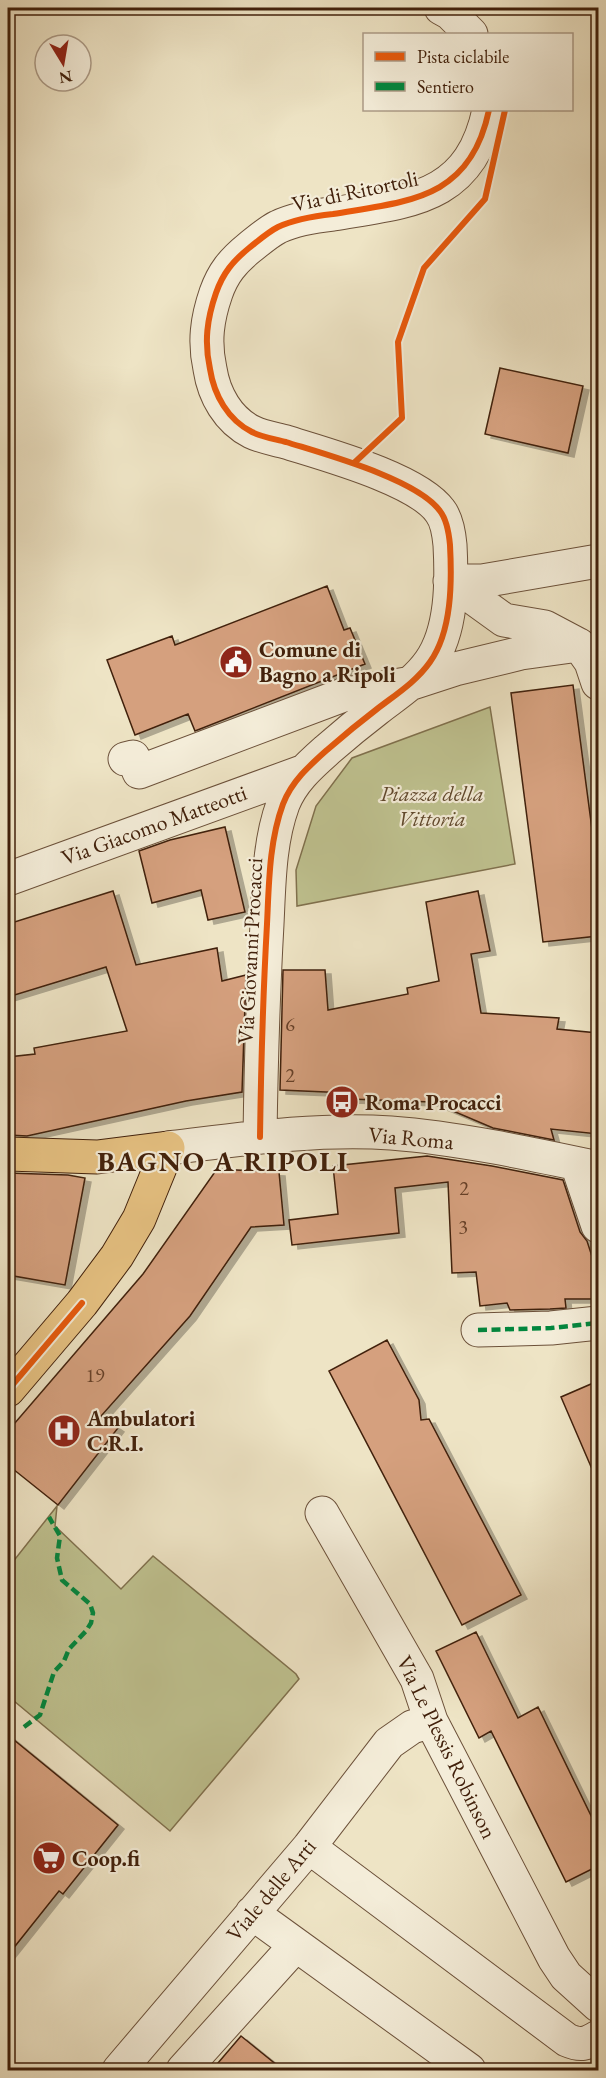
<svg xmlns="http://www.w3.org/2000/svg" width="606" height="2078" viewBox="0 0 606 2078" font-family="'EB Garamond',serif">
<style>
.green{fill:#bfc290;stroke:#80714e;stroke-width:1.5}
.building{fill:#d5a07e;stroke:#41200b;stroke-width:1.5;filter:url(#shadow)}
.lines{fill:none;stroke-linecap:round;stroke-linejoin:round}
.minor-casing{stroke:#6c513a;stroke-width:35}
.major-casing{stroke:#41200b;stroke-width:35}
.minor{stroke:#f4edd9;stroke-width:33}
.major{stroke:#e7c282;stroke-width:33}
.quiet{stroke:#00873e;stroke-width:4.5;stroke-dasharray:9 4.5;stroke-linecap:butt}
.cycleway-casing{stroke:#f4edd9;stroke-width:10}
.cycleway{stroke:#e8590c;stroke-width:6}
.labels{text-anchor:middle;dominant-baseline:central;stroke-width:4.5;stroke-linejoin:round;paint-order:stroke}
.number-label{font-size:20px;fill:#664028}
.street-label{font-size:22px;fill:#41200b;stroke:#f4edd9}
.poi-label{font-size:22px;font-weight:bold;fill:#41200b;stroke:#f4edd9;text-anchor:start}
.park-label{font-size:22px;font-style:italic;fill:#60482c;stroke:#f4edd9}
.district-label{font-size:28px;font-weight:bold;letter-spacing:1.5px;fill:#41200b;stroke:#f4edd9}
</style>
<defs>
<filter id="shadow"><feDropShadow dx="6" dy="4" stdDeviation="0" flood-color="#0004"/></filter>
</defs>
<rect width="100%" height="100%" fill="#eee4c5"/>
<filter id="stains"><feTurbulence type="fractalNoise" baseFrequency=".00333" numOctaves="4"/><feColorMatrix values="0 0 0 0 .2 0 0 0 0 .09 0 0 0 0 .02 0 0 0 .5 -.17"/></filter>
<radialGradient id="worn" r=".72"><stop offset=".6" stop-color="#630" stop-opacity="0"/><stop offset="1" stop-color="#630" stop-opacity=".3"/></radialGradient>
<!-- green -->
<path class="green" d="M490,707L515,864L297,906L296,870L316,806L352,758Z
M57,1506L55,1526L121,1589L153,1556L296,1674L299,1679L170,1831L8,1696V1568Z"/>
<!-- building -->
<path class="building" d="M500,368L583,386L568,453L485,434Z
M327,586L344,630L350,628L365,664L195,731L188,714L135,735L107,660L172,636L175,645Z
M573,685L598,875V936L543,942L511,693Z
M225,827L245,912L208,920L201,890L152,903L139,851L170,840Z
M113,891L136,965L217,948L222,981L246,975L242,1092L186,1101L27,1136L8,1135V1057L35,1054L34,1048L127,1031L106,967L8,997V924Z
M478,891L490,951L471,954L481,1013L559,1018L557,1029L598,1033V1134L551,1129L554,1140L493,1128L432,1102L349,1099V1093L280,1090L283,970H325L328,1010L408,994L407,988L439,981L426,902Z
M427,1156L492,1166L563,1180L580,1232L587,1241L598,1275V1299H565L566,1308L550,1309L510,1310L507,1303L480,1306L476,1272L452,1273L448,1182L395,1188L399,1233L292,1245L289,1220L338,1214L333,1166Z
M217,1169L279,1172L284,1225L251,1227L190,1316L101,1416L118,1428L58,1505L8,1465V1431L143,1274Z
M8,1173L68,1175L85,1178L65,1285L8,1275Z
M387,1340L419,1400L421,1420L429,1419L521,1595L462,1625L329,1371Z
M598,1381V1483L561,1397Z
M476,1632L518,1718L538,1707L598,1830V1866L566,1882L491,1731L479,1738L436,1651Z
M8,1735L118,1825L63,1894L59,1891L8,1955Z
M241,2036L283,2070H212Z"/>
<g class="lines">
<defs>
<path id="minor" d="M441,8L450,13L471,34
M450,581L504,620L545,627L579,645L591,662L598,683
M450,581H482L598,561
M125,759L133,757L139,772L346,694L412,683L455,669L521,653L579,645
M8,879L302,772
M260,1137C261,1066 263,995 267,924C269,884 269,842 283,804C292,781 309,766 327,750C343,736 360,722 377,709C395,695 416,682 430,662C452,631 452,582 450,545C449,534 447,520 440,511C417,479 324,454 286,442C275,439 262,437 252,432C228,420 214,395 210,369C204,342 207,319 216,293C223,273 233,261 249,248C258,241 268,232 278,227C295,219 314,216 333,214C409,201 470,200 489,110
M168,1148C242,1139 317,1128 391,1133C458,1138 532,1154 598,1168
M577,1164L598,1226
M478,1330L551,1328L598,1323
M322,1513L417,1679L431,1721L554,1958L566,1976L598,2005
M309,1847L567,2040C581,2046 586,2044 598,2037
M252,1913L469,2070
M119,2070L309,1847L389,1743L412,1727L431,1721
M183,2070L295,1946"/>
<path id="major" d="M8,1154L97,1157L168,1148L139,1219L117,1256L82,1303L8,1390"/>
</defs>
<!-- minor casing -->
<use href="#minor" class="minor-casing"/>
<!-- major casing -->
<use href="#major" class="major-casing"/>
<!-- minor -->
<use href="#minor" class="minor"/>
<!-- major -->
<use href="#major" class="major"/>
<!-- quiet -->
<path class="quiet" d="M478,1330L551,1328L598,1323
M24,1727L40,1715L54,1672L64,1661L69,1649L86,1631L91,1623L93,1613L90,1604L62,1580L57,1558L60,1536L49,1517"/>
<defs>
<path id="cycleway" d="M354,463L402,418L398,342L424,268L485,199L505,110
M260,1137C261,1066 263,995 267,924C269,884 269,842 283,804C292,781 309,766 327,750C343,736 360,722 377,709C395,695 416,682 430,662C452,631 452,582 450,545C449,534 447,520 440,511C417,479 324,454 286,442C275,439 262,437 252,432C228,420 214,395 210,369C204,342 207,319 216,293C223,273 233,261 249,248C258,241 268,232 278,227C295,219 314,216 333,214C409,201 470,200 489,110
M8,1390L82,1303"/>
</defs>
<!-- cycleway casing -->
<use href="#cycleway" class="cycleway-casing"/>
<!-- cycleway -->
<use href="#cycleway" class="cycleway"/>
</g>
<!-- icons -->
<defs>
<symbol id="civic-disc" viewBox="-11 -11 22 22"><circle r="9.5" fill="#8f2418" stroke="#f4edd9"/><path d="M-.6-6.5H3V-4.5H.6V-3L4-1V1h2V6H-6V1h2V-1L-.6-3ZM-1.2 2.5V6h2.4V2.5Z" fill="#fff"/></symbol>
<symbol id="bus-disc" viewBox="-11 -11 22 22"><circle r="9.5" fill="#8f2418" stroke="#f4edd9"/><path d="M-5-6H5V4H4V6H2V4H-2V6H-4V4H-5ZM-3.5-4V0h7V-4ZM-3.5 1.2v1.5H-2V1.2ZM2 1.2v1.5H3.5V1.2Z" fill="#fff"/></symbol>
<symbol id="hospital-disc" viewBox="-11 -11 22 22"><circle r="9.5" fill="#8f2418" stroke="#f4edd9"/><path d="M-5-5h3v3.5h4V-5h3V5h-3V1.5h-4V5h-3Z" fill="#fff"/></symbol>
<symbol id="supermarket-disc" viewBox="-11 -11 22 22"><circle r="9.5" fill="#8f2418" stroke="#f4edd9"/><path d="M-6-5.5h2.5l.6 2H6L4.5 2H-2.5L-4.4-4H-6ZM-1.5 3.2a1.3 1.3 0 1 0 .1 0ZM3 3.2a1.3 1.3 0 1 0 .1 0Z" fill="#fff"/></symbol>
</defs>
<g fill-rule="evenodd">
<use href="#civic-disc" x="217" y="643" width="38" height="38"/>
<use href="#bus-disc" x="323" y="1083" width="38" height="38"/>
<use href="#hospital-disc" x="45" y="1412" width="38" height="38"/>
<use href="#supermarket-disc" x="30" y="1839" width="38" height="38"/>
</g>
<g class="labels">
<!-- number labels -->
<g class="number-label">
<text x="290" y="1024">6</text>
<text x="290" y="1075">2</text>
<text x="464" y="1188">2</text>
<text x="463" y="1227">3</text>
<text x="95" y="1375">19</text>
</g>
<!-- street labels -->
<g class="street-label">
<text transform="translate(355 191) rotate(-12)">Via di Ritortoli</text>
<text transform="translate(154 825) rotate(-20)">Via Giacomo Matteotti</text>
<text transform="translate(250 951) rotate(-87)">Via Giovanni Procacci</text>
<text transform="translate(411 1138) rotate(5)">Via Roma</text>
<text transform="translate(447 1747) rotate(64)">Via Le Plessis Robinson</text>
<text transform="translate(271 1890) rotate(-50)">Viale delle Arti</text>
</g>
<!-- poi labels -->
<g class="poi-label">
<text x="259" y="649">Comune di<tspan x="259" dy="25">Bagno a Ripoli</tspan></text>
<text x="365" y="1102">Roma Procacci</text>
<text x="87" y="1418">Ambulatori<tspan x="87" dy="25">C.R.I.</tspan></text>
<text x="72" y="1858">Coop.fi</text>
</g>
<!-- park labels -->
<g class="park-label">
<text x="432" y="793">Piazza della<tspan x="432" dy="25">Vittoria</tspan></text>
</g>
<!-- district labels -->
<g class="district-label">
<text x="223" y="1161">BAGNO A RIPOLI</text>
</g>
</g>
<!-- margin -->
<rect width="606" height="2078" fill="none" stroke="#eee4c5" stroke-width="30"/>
<rect x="9" y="9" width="588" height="2060" fill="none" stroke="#41200b" stroke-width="3"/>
<rect x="15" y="15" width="576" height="2048" fill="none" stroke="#41200b" stroke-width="1.5"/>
<!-- legend -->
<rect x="363" y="33" width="210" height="78" fill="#f4edd9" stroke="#ac9b87" stroke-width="1.5"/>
<rect x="375" y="52" width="30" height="9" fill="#e8590c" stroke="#ac9b87" stroke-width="1.5"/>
<text x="417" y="63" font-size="18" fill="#41200b">Pista ciclabile</text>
<rect x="375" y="82" width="30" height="9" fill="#00873e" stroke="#ac9b87" stroke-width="1.5"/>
<text x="417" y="93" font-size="18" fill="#41200b">Sentiero</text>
<!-- north arrow -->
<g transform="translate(63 63) rotate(169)"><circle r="28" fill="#f4edd9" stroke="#ac9b87" stroke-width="1.5"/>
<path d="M0-4.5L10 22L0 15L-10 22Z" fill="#8f2418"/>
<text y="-9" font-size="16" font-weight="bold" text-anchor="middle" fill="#41200b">N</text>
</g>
<rect width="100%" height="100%" filter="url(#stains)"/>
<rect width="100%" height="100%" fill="url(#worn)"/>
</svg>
